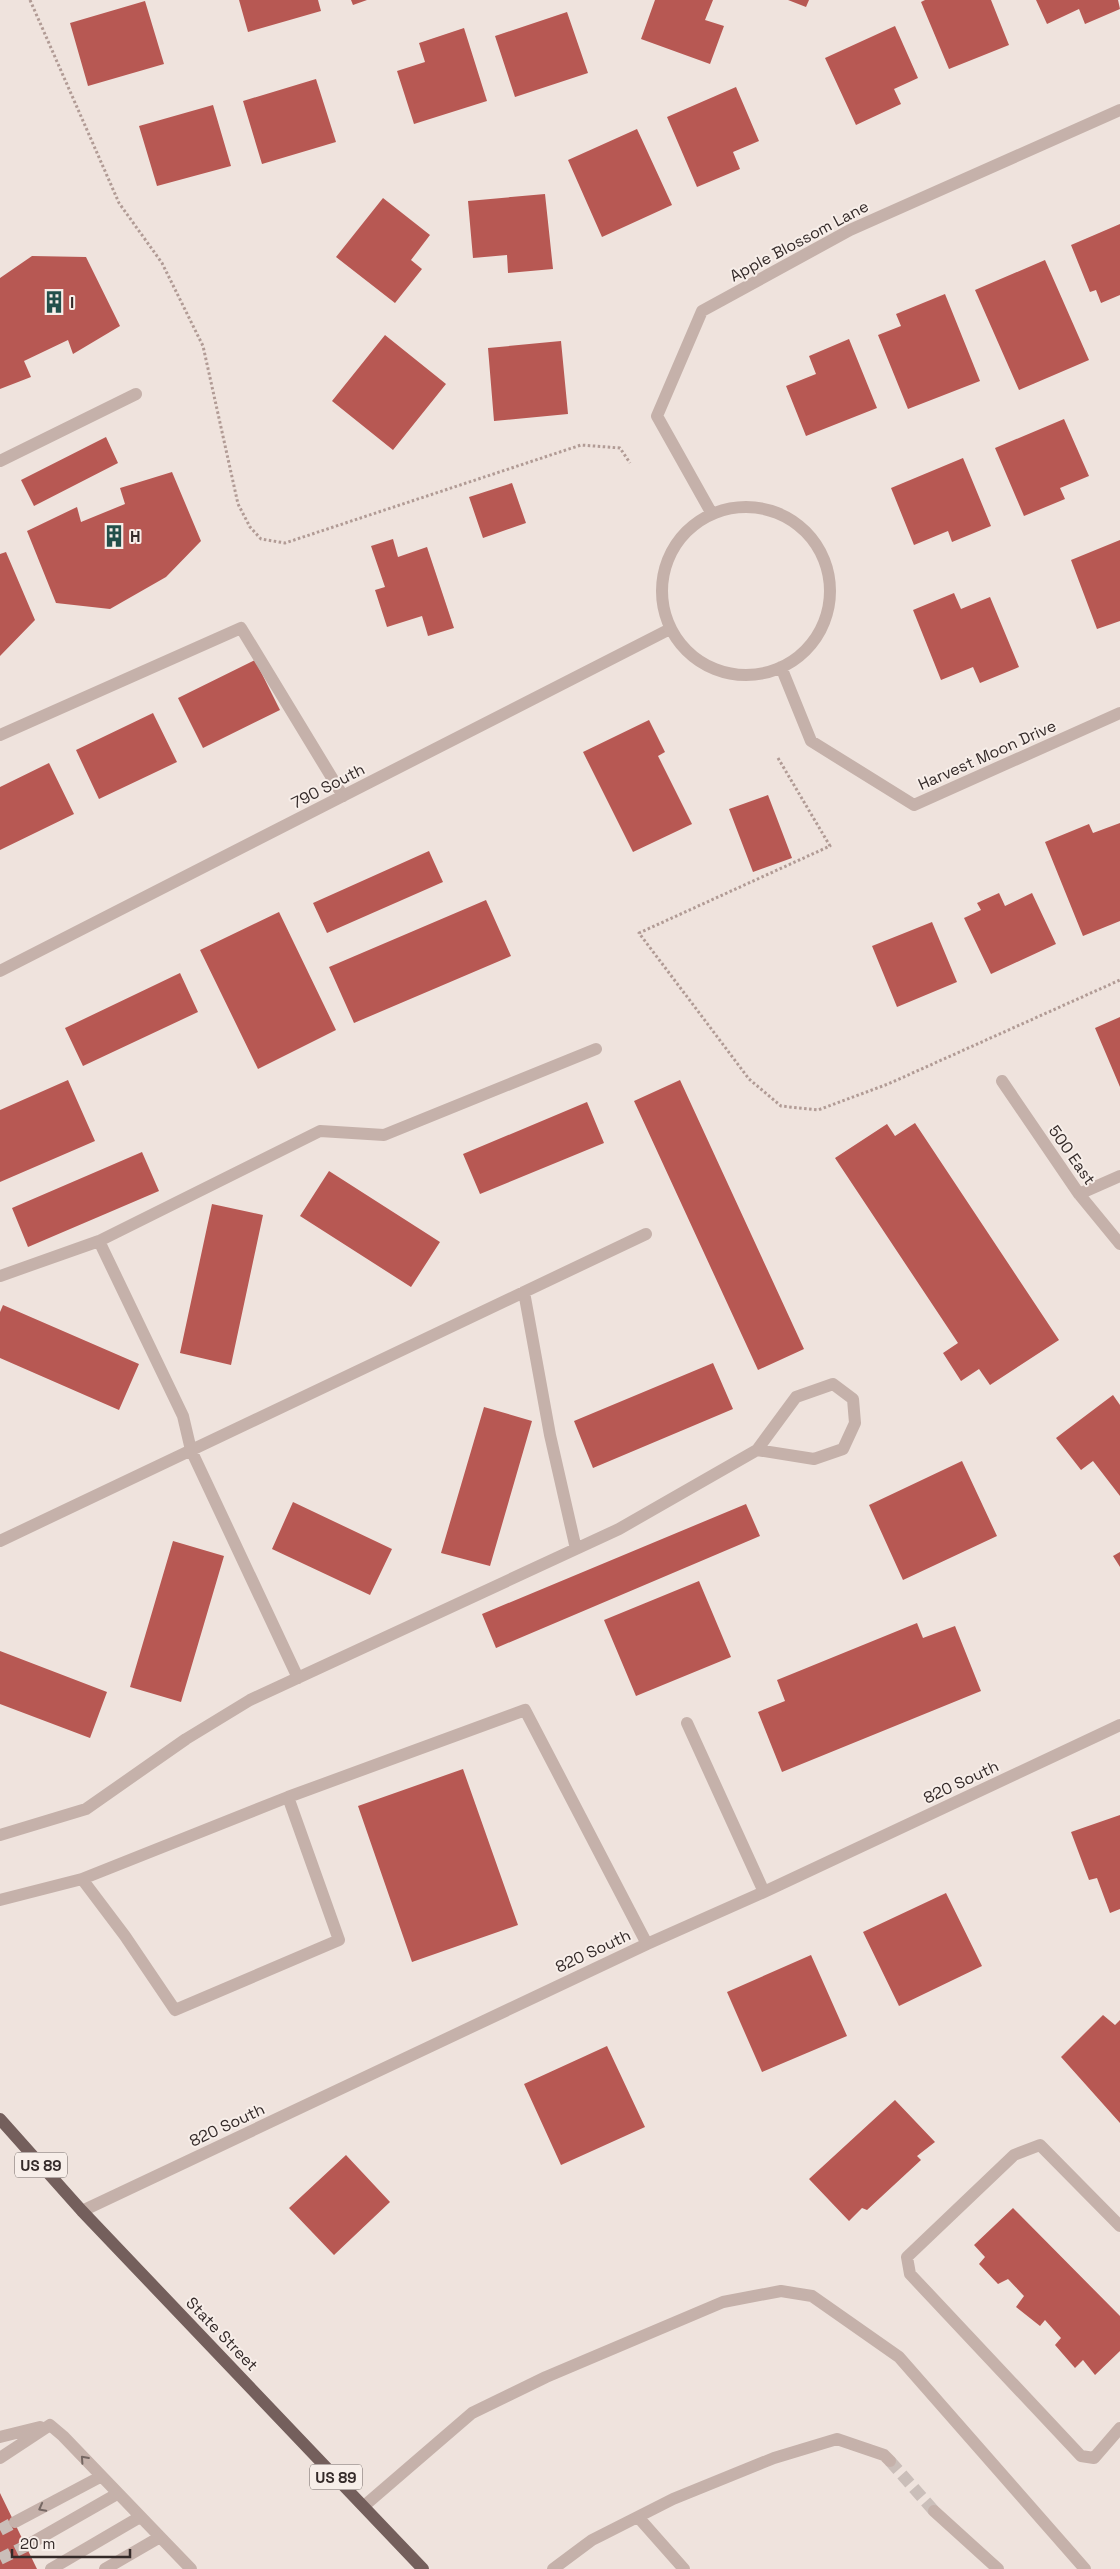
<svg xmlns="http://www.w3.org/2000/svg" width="1120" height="2569" viewBox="0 0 1120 2569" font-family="'Space Grotesk',sans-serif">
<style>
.building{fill:#b75853}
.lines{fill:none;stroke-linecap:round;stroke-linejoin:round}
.minor-tunnel{stroke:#cabeb9;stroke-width:12;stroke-dasharray:12 6;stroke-linecap:butt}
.path{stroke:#b19b95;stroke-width:3;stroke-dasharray:2.5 2.5;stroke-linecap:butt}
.minor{stroke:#c5b1aa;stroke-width:12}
.major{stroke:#745f5c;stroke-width:12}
.oneway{stroke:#756763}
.labels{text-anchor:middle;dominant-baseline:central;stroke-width:4;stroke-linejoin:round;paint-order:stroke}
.shield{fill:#f7eee9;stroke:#6e6563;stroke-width:1}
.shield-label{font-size:15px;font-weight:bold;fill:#342a29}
.street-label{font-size:16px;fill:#342a29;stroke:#f7eee9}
.poi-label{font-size:16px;font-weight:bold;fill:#342a29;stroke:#f7eee9;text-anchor:start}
</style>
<rect width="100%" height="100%" fill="#efe3dd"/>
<!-- building -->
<path class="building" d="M239,0H318L321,11L248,32Z
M351,0H367L353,5Z
M655,0H713L705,20L724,26L710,64L641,39Z
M788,0H809L806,7Z
M925,0H991L1009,45L949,69L921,2Z
M1036,0H1118L1120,9L1085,24L1079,9L1047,24Z
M145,1L164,64L88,86L70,23Z
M567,12L588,73L515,97L495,36Z
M895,26L918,78L894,89L901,104L856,125L825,58Z
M464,28L487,101L414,124L397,71L425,62L419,43Z
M316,79L336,142L262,164L243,101Z
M736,87L759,141L733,152L740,169L697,187L667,117Z
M213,105L231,166L157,186L139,126Z
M637,129L672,205L602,237L568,160Z
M545,194L553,269L508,273L507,255L473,258L468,201Z
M383,198L430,235L411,260L422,269L395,303L336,257Z
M1120,224V295L1101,303L1096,290L1090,292L1071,245Z
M32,256L86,257L120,326L73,354L68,340L24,361L31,377L0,389V278Z
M1045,260L1089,360L1019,390L975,290Z
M945,294L980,381L908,409L878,335L901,326L896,314Z
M385,335L446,384L393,450L332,401Z
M849,339L877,408L806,436L786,386L816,374L809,356Z
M561,341L568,414L494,421L488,348Z
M1064,419L1089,476L1060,488L1065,499L1024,516L995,448Z
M106,437L118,463L34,506L21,480Z
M963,458L991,526L952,542L948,531L914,545L891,488Z
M172,472L201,541L166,577L110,609L56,603L27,531L77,507L81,522L125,504L120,488Z
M512,483L526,523L483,538L469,497Z
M393,539L398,557L427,547L454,628L428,636L422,616L387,627L375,590L385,587L371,546Z
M1120,540V621L1097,629L1071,560Z
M6,552L35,620L0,656V554Z
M954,593L961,609L990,597L1019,667L980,683L973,667L941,680L913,610Z
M255,660L280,710L203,748L178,698Z
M153,713L177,762L99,799L76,750Z
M649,720L665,752L658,756L692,824L633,852L583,752Z
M49,763L74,814L0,850V787Z
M768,795L792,858L753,872L729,809Z
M1120,823V921L1083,936L1045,842L1089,824L1093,833Z
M429,851L443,882L327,933L313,903Z
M999,893L1005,906L1032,893L1056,944L991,974L964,918L981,910L977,903Z
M486,900L511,956L354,1023L329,967Z
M279,912L336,1030L258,1069L200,950Z
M932,922L957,982L897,1007L872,946Z
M180,973L198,1012L83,1066L65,1028Z
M1120,1017V1087L1095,1028Z
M68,1080L95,1141L0,1182V1110Z
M680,1080L804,1349L758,1370L634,1101Z
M587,1102L604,1143L480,1194L463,1154Z
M915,1123L1059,1340L990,1385L979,1369L961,1381L943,1353L958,1343L835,1158L887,1124L895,1136Z
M142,1152L159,1191L28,1247L12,1208Z
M329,1171L440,1242L411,1287L300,1216Z
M212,1204L263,1215L231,1365L180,1353Z
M3,1305L139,1364L119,1410L0,1358V1312Z
M713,1363L733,1409L593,1468L574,1421Z
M1113,1395L1120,1405V1496L1093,1461L1081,1470L1056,1438Z
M484,1407L532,1421L490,1566L441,1553Z
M962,1461L997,1536L903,1580L869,1505Z
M293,1502L392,1549L370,1595L272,1549Z
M746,1504L760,1536L496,1648L482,1614Z
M173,1541L224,1556L181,1702L130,1687Z
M1120,1552V1567L1113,1556Z
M699,1581L731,1657L636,1696L604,1620Z
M917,1623L923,1638L955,1626L981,1691L782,1772L758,1712L785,1701L777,1680Z
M0,1651L107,1692L90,1738L0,1704Z
M463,1769L518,1925L412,1962L358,1806Z
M1120,1815V1909L1110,1913L1097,1878L1089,1880L1071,1832Z
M946,1893L982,1966L899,2006L863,1932Z
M811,1955L847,2036L762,2072L727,1992Z
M1103,2015L1115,2025L1120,2020V2123L1061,2057Z
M607,2046L645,2127L561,2165L524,2084Z
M895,2100L935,2142L917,2156L921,2160L867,2210L862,2208L849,2221L809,2179Z
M346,2155L390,2202L334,2255L289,2208Z
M1013,2208L1120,2316V2351L1095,2375L1083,2360L1075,2368L1055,2345L1061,2338L1045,2320L1040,2326L1016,2307L1024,2296L1008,2279L998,2284L979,2264L985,2257L974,2245Z
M0,2493L37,2569H0Z"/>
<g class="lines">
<!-- minor-tunnel -->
<path class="minor-tunnel" d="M890,2461L934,2511
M0,2530L15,2522
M0,2559L26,2546"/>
<!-- path -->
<path class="path" d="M30,0L119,203L162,263L203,346L238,504L250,527L261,539L285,543L581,445L620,448L630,463
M778,758L830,846L639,933L749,1079L781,1106L818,1110L888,1084L1120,980"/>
<!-- minor -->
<path class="minor" d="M0,461L136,394
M662 591a84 84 0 1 1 168 0a84 84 0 1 1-168 0Z
M712,514L657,416L702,311L850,230L1120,110
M781,667L811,741L914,805L1120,713
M0,735L241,628L343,796
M0,971L670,629
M1002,1081L1079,1194L1120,1244
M1079,1194L1120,1176
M99,1241L183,1416L191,1450L298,1678
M0,1276L99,1241L320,1131L384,1135L596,1049
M524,1292L550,1435L576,1549
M0,1541L646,1234
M687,1723L764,1892
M0,1835L86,1809L186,1739L250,1700L619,1529L757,1450L796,1397L833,1384L853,1399L855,1423L843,1449L814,1459L757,1450
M82,1879L125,1936L175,2010L339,1940L288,1797
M0,1900L82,1879L288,1797L525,1710L647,1944
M82,2211L647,1944L764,1892L1120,1725
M1120,2226L1040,2145L1014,2155L907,2257L910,2274L1081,2456L1094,2458L1120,2428
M0,2437L40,2427
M0,2458L50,2425L63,2436L191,2569
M364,2506L472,2413L546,2377L723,2302L781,2291L812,2296L899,2357L1085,2569
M934,2511L998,2569
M638,2517L684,2569
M15,2522L100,2477
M26,2546L117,2494
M51,2569L140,2517
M105,2569L160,2537
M553,2569L592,2540L673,2499L774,2458L837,2439L884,2455L890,2461"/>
<!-- major -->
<path class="major" d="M0,2119L82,2211L423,2569"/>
</g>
<!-- one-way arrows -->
<defs><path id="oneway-chevron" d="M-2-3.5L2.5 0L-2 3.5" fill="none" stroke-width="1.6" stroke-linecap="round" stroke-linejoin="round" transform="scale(1.25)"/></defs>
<g class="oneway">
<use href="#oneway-chevron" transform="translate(84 2459) rotate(-132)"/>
<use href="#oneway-chevron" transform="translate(42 2508) rotate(152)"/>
</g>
<!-- icons -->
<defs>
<symbol id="building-bare" viewBox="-9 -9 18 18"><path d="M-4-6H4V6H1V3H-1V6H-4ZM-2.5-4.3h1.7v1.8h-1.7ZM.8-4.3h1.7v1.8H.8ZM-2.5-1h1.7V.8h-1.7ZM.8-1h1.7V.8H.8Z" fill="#23504b" stroke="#f7eee9" stroke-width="2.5" paint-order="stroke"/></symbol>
</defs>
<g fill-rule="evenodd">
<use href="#building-bare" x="38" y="286" width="32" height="32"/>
<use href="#building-bare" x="98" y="520" width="32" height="32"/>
</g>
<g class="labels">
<!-- shield labels -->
<g class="shield">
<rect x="15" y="2152.5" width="52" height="25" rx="4"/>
<rect x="310" y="2464.5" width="52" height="25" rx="4"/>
</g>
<g class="shield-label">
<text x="41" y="2165">US 89</text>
<text x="336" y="2477">US 89</text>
</g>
<!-- street labels -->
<g class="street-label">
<text transform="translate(799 241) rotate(-28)">Apple Blossom Lane</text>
<text transform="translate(987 755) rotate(-24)">Harvest Moon Drive</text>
<text transform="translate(328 786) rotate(-27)">790 South</text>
<text transform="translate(1072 1155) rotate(55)">500 East</text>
<text transform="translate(961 1782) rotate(-25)">820 South</text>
<text transform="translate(593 1951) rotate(-25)">820 South</text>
<text transform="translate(227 2125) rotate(-25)">820 South</text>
<text transform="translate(222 2334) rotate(46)">State Street</text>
</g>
<!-- poi labels -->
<g class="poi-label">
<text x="70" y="302">I</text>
<text x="130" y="536">H</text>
</g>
</g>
<!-- scale -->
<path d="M12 2549v8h118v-8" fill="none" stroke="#342a29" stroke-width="2.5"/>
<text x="20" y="2549" font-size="15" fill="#342a29" stroke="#f7eee9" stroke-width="4" paint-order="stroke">20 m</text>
</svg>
